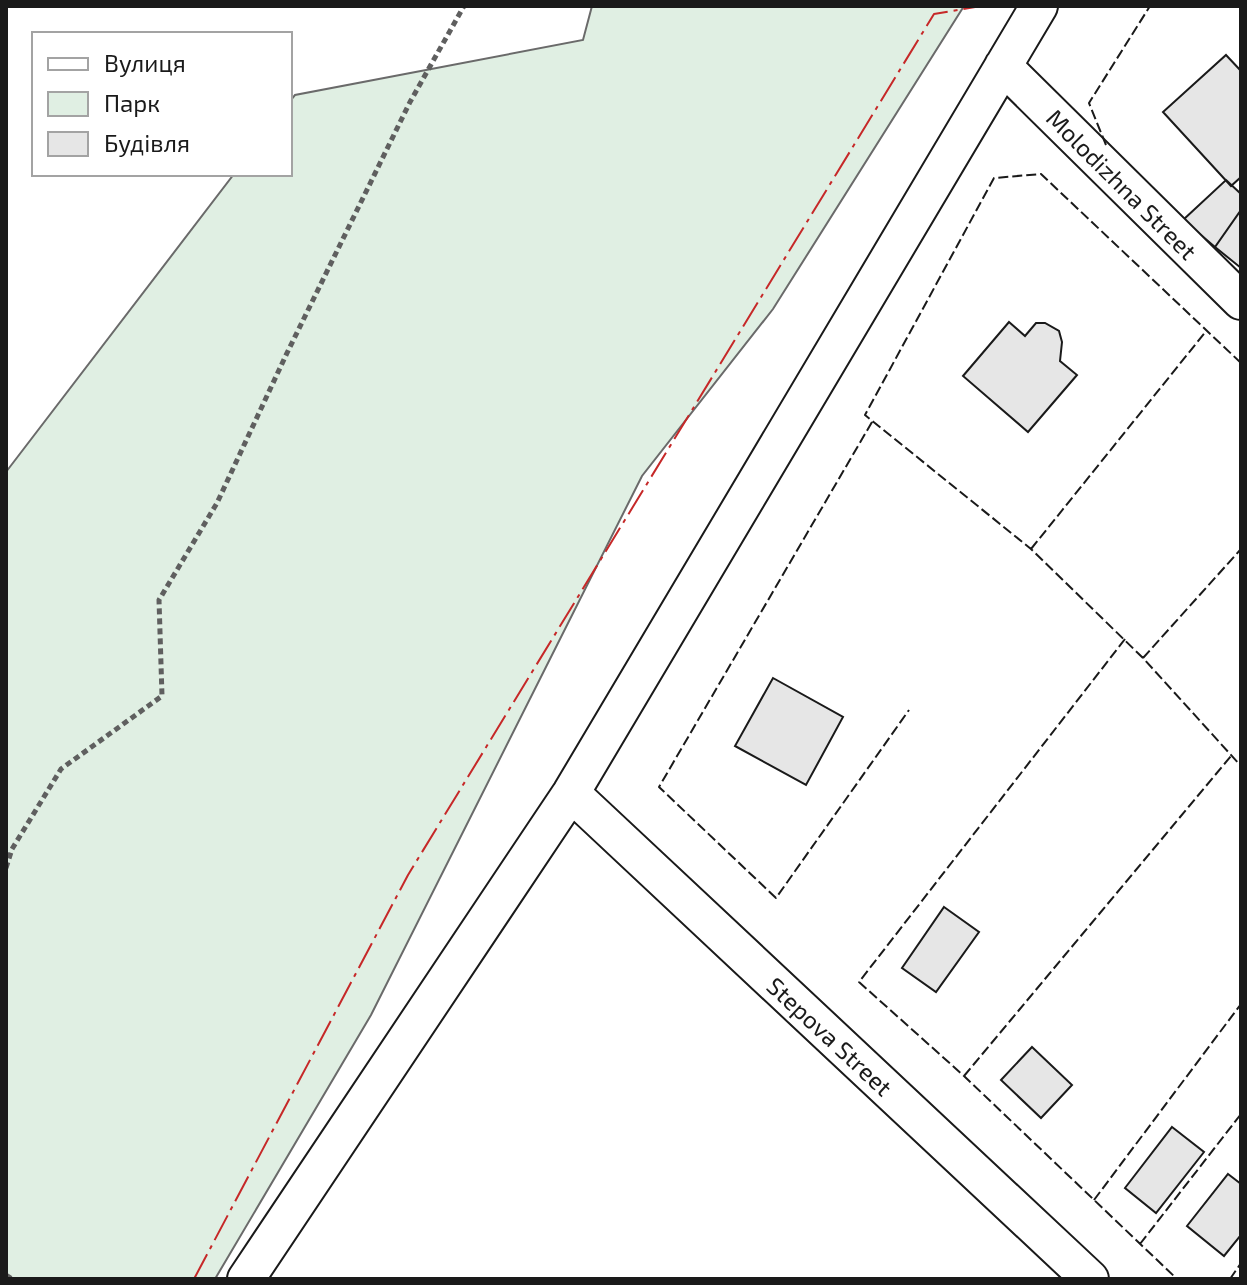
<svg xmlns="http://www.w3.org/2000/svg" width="1247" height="1285" viewBox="0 0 1247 1285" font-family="'Exo 2',sans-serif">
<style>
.green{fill:#e0efe3;stroke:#6a6a6a;stroke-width:2}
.building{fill:#e6e6e6;stroke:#1a1a1a;stroke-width:2}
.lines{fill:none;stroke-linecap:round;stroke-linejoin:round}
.minor-casing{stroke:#1a1a1a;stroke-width:40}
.path{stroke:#5f5f5f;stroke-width:5;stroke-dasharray:6 4;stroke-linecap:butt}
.minor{stroke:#fff;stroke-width:36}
.fence{stroke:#1a1a1a;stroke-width:2;stroke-dasharray:10 4;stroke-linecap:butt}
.power{stroke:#c62828;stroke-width:2;stroke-dasharray:28 6 4 6;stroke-linecap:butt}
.labels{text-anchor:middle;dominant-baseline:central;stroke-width:6;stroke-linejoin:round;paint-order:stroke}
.street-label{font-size:24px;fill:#1a1a1a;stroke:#fff}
</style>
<rect width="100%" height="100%" fill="#fff"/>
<!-- green -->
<path class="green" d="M592,6H964L773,309L642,476L371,1015L215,1279H6V472L234,174H290V101L295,95L583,40Z"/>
<!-- building -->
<path class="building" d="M1226,55L1241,71V177L1231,186L1163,112Z
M1226,180L1241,194V210L1215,247L1183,220Z
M1241,210V268L1215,247Z
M1009,322L1025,336L1036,323H1045L1059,331L1062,342L1060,361L1077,375L1028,432L963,376Z
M773,678L843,717L806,785L735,746Z
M944,907L979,932L936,992L902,968Z
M1032,1047L1072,1085L1041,1118L1001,1080Z
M1172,1127L1204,1152L1156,1213L1125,1188Z
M1228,1174L1241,1184V1235L1224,1256L1187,1226Z"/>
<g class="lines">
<defs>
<path id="minor" d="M1003,66L1241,301
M571,793L1090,1279
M246,1279L571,793L1039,6"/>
</defs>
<!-- minor casing -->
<use href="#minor" class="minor-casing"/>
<!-- path -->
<path class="path" d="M6,868L12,849L61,769L162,696L159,600L217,503L287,353L410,102L464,6
M6,1275L12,1279"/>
<!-- minor -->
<use href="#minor" class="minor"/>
<!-- fence -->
<path class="fence" d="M1106,145L1089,103L1150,6
M1241,363L1041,174L994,178L865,415L1031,549L1143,658L1241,766
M872,422L659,787L776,898L909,710
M1031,549L1207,330
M1125,639L859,982L964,1076L1177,1279
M1143,658L1241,549
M964,1076L1231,756
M1094,1200L1241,1004
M1140,1244L1241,1114
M1230,1279L1241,1263"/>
<!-- power -->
<path class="power" d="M194,1279L408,875L934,14L981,6"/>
</g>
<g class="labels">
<!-- street labels -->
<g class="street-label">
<text transform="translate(1122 184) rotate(45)">Molodizhna Street</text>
<text transform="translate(830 1036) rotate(43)">Stepova Street</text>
</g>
</g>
<!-- border -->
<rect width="1247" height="1285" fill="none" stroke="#1a1a1a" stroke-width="16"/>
<!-- legend -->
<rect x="32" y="32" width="260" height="144" fill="#ffffff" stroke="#a3a3a3" stroke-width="2"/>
<rect x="48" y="58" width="40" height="12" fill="#ffffff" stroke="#a3a3a3" stroke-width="2"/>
<text x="104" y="72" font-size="24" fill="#1a1a1a">Вулиця</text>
<rect x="48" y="92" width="40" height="24" fill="#e0efe3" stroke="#a3a3a3" stroke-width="2"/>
<text x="104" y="112" font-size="24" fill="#1a1a1a">Парк</text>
<rect x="48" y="132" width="40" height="24" fill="#e6e6e6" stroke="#a3a3a3" stroke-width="2"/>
<text x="104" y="152" font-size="24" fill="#1a1a1a">Будівля</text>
</svg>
